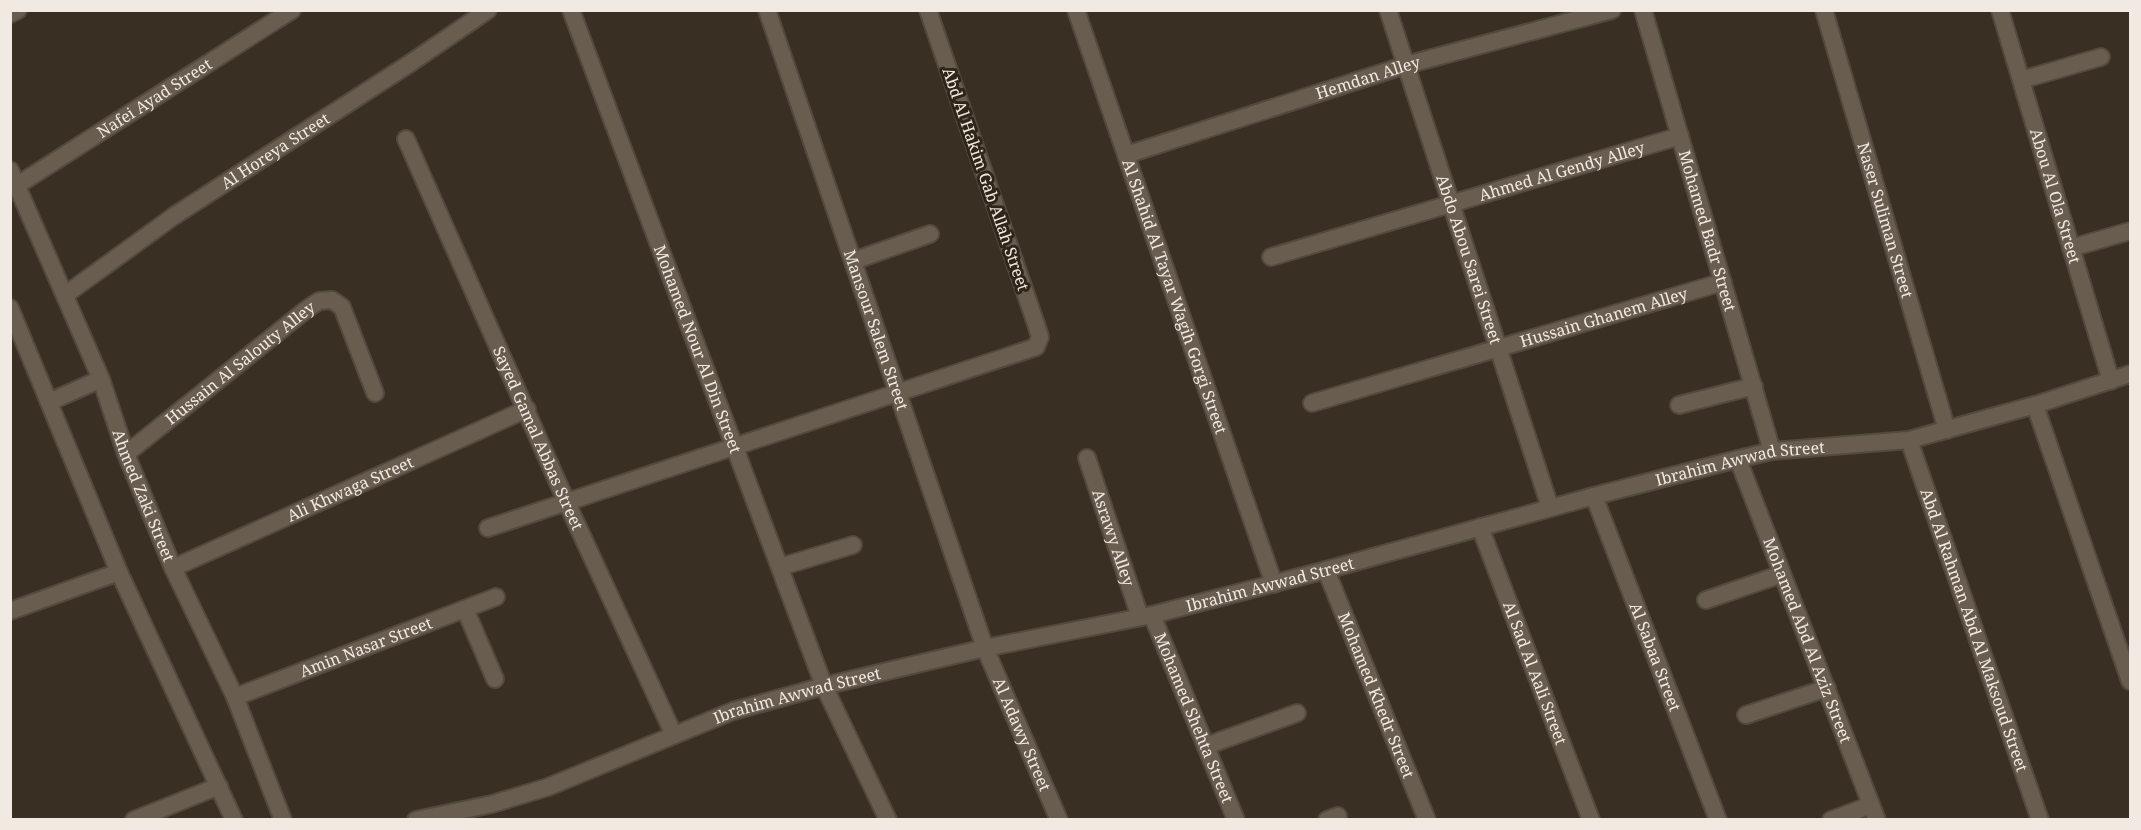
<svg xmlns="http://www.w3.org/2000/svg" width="2141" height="830" viewBox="0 0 2141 830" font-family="'Noto Serif',serif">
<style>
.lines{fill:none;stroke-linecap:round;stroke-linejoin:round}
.minor-casing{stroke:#524a3f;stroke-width:20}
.tertiary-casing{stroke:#524a3f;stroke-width:20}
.minor{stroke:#685d4f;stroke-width:16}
.tertiary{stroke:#685d4f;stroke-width:16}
.labels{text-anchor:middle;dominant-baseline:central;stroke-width:6;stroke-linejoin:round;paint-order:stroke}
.street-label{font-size:16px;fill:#f1eae2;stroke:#2f2519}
</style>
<rect width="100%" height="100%" fill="#392f22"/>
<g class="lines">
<defs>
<g id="minor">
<path id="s1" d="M571,10L824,686L888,820"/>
<path id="s2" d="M767,10L985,648L1059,820"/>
<path id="s3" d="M1076,10L1274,584"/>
<path id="s4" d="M1388,10L1550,507"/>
<path id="s5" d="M1643,10L1772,451"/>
<path id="s6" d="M1824,10L1947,430"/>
<path id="s7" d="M2000,10L2111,381"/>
<path d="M10,14L18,10"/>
<path d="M2021,80L2101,57"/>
<path id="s8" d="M406,139L566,501L674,735"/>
<path id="s9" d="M1126,155L1406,65L1612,10"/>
<path id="s10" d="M16,186L292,10"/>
<path d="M2071,248L2130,231"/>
<path id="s11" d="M1271,257L1680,136"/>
<path d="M853,261L930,234"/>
<path id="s12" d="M65,295L174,216L412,62L488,10"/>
<path id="s13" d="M1312,403L1723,282"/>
<path d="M1679,405L1754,386"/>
<path d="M2035,405L2130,681"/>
<path id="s14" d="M1909,440L2040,820"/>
<path id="s15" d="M126,454L307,309L319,301L332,300L342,307L375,393"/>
<path id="s16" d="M1087,458L1140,617"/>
<path id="s17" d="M1738,459L1877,820"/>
<path id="s18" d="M1594,496L1718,820"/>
<path id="s19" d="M1480,527L1591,820"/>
<path d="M488,528L1036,347L1040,337L1036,324L928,10"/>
<path d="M780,567L853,545"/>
<path id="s20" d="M173,568L527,409"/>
<path id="s21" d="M1326,570L1427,820"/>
<path d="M1706,600L1782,574"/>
<path d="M465,609L495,679"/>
<path d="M10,611L119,572"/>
<path id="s22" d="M1152,615L1236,820"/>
<path id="s23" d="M235,697L496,597"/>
<path d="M1746,715L1827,688"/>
<path d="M1206,746L1297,713"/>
<path d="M134,820L219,786"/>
<path id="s24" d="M416,820L492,804L548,787L733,711L824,686L985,648L1152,615L1326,570L1594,496L1738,459L1772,451L1909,440L2035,405L2130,374"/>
<path d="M1327,820L1338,816"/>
<path d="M1831,820L1871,805"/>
</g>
<g id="tertiary">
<path id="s25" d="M10,170L101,379L126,454L173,568L235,697L283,820"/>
<path d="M10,308L119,572L234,820"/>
<path d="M49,402L101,379"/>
</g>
</defs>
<!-- minor casing -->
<use href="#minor" class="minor-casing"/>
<!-- tertiary casing -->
<use href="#tertiary" class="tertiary-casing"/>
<!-- minor -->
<use href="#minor" class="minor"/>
<!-- tertiary -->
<use href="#tertiary" class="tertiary"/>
</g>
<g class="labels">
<!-- street labels -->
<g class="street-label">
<text stroke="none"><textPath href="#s9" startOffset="254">Hemdan Alley</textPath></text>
<text stroke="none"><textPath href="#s10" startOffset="164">Nafei Ayad Street</textPath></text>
<text stroke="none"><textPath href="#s12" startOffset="255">Al Horeya Street</textPath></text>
<text stroke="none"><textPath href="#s11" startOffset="303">Ahmed Al Gendy Alley</textPath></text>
<text transform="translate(986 179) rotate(71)">Abd Al Hakim Gab Allah Street</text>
<text stroke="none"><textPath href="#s7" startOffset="194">Abou Al Ola Street</textPath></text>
<text stroke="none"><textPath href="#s6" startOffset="219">Naser Suliman Street</textPath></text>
<text stroke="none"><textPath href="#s5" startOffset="230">Mohamed Badr Street</textPath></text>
<text stroke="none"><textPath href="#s4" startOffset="262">Abdo Abou Sarei Street</textPath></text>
<text stroke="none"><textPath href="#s3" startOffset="303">Al Shahid Al Tayar Wagih Gorgi Street</textPath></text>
<text stroke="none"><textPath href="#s13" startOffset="304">Hussain Ghanem Alley</textPath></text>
<text stroke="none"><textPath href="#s2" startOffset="338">Mansour Salem Street</textPath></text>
<text stroke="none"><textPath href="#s1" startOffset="362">Mohamed Nour Al Din Street</textPath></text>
<text stroke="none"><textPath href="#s15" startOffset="146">Hussain Al Salouty Alley</textPath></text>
<text stroke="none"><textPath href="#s8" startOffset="327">Sayed Gamal Abbas Street</textPath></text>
<text stroke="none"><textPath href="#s24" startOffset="1374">Ibrahim Awwad Street</textPath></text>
<text stroke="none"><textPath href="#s20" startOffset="194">Ali Khwaga Street</textPath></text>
<text stroke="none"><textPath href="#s25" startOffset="352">Ahmed Zaki Street</textPath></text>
<text stroke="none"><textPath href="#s16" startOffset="84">Asrawy Alley</textPath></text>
<text stroke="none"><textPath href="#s24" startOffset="888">Ibrahim Awwad Street</textPath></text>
<text stroke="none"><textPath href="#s14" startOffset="201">Abd Al Rahman Abd Al Maksoud Street</textPath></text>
<text stroke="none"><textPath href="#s17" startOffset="194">Mohamed Abd Al Aziz Street</textPath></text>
<text stroke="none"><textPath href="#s23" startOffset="140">Amin Nasar Street</textPath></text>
<text stroke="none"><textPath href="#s18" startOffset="172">Al Sabaa Street</textPath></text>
<text stroke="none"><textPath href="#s19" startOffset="156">Al Sad Al Aali Street</textPath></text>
<text stroke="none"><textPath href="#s21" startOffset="135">Mohamed Khedr Street</textPath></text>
<text stroke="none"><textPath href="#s24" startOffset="402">Ibrahim Awwad Street</textPath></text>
<text stroke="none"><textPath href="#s22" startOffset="111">Mohamed Shehta Street</textPath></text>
<text stroke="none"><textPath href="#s2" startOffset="768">Al Adawy Street</textPath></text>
</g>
</g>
<!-- border -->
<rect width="2141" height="830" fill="none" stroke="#f1eae2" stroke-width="24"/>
</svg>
